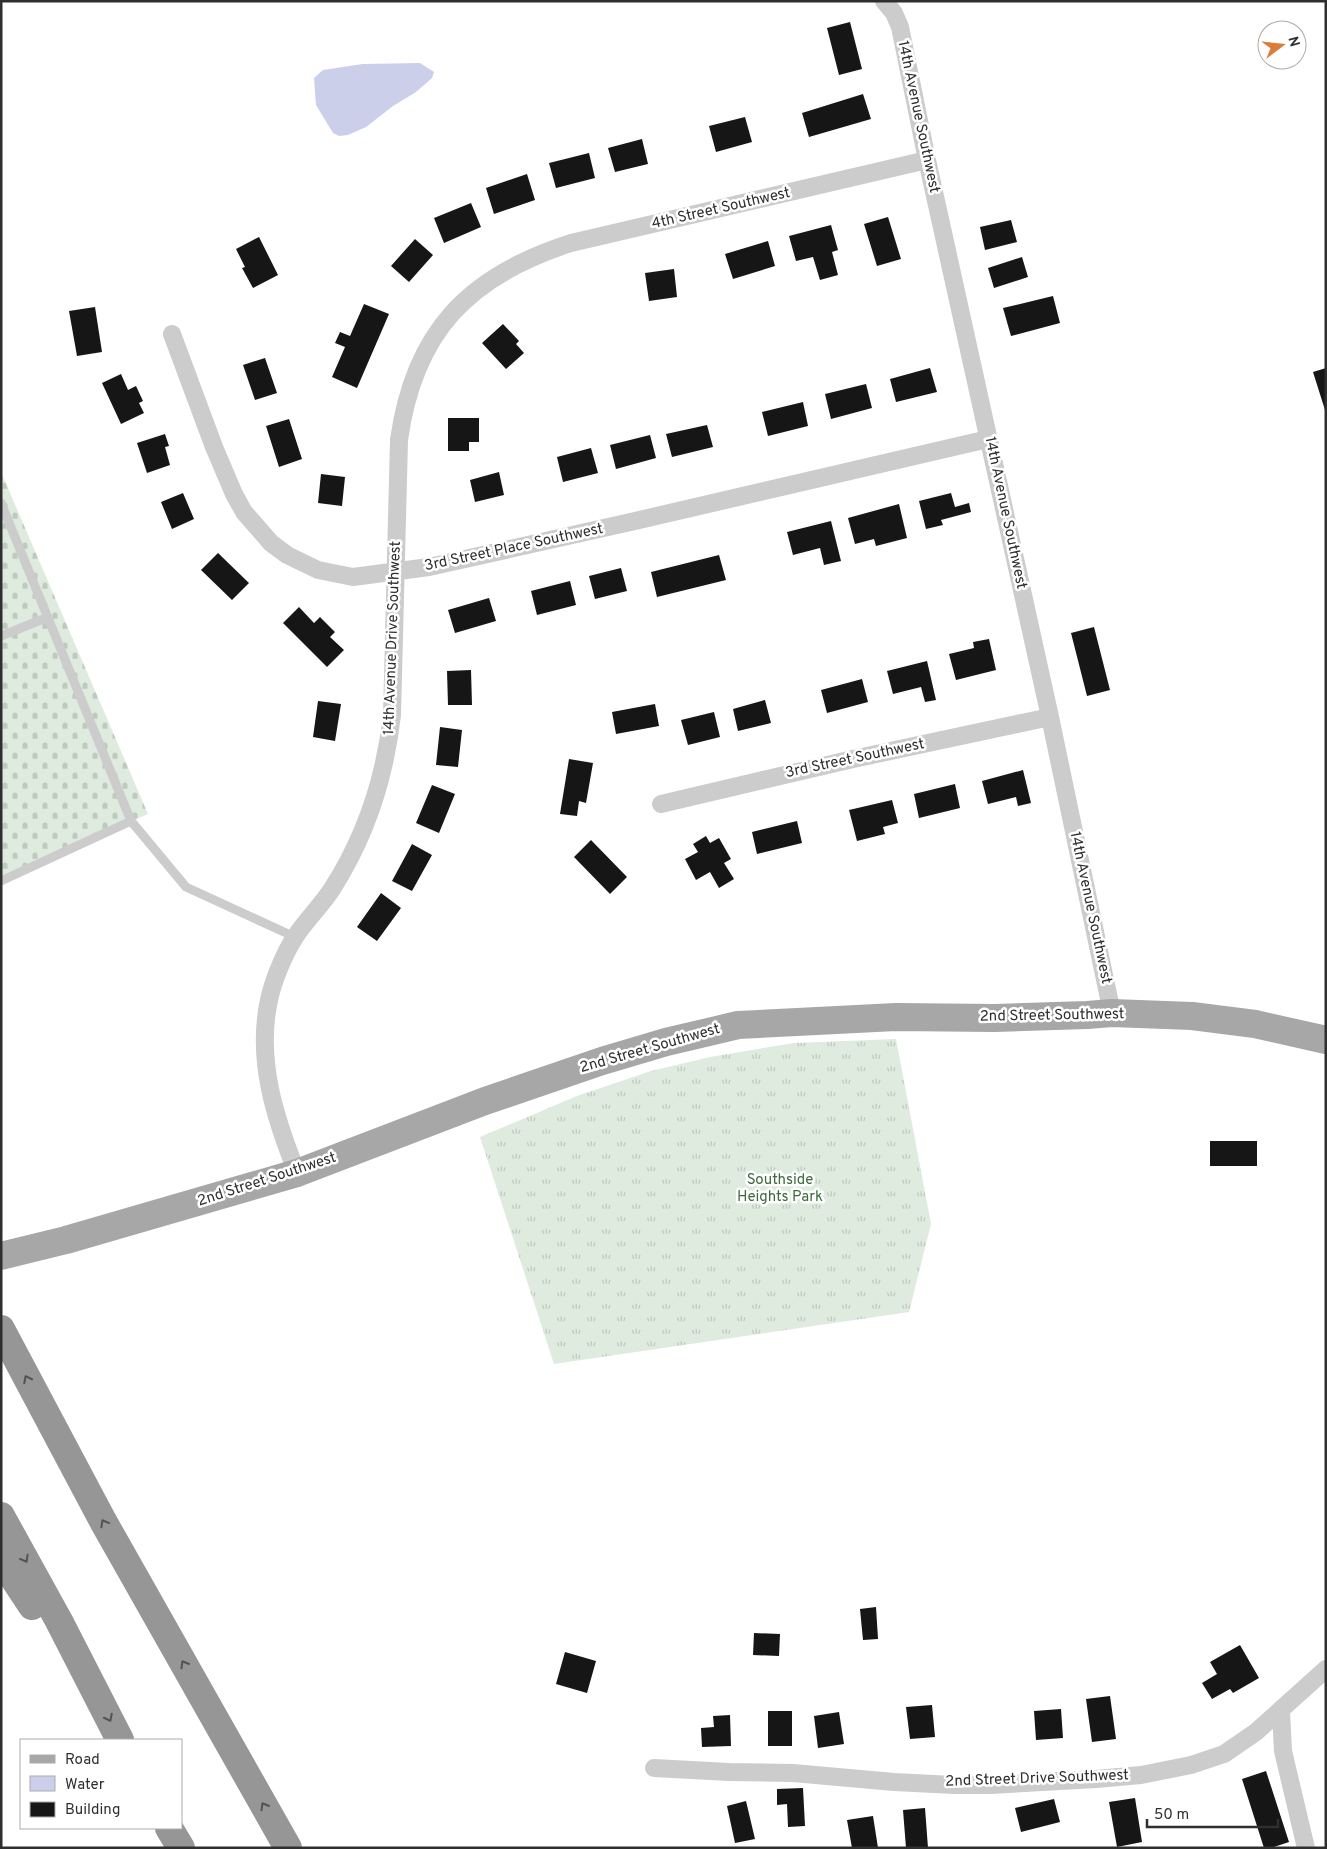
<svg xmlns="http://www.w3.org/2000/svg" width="1327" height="1849" viewBox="0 0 1327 1849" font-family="Overpass,sans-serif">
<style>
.grass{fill:url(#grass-tufts)}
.cemetery{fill:url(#cemetery-stones)}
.water{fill:#cbcfea}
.building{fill:#161616}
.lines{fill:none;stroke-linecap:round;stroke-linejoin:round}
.lane{stroke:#ccc;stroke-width:9}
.street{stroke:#ccc;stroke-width:18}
.primary{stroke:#a7a7a7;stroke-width:28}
.highway{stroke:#969696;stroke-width:28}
.oneway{stroke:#535353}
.labels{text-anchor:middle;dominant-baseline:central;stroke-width:5;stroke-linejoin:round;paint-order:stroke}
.street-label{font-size:15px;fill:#2f2f2f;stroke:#fff}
.park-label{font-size:15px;fill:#3e693f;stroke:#fff}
</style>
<defs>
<pattern id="grass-tufts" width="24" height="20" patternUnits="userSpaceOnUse" patternTransform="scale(1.25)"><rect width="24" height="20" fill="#deebde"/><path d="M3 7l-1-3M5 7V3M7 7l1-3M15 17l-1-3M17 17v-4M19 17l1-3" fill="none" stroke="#bfcabf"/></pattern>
<pattern id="cemetery-stones" width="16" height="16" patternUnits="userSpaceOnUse" patternTransform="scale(1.25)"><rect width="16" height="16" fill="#deebde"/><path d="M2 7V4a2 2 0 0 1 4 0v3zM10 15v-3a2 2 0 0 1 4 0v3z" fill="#bfcabf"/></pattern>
</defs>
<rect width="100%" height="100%" fill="#fff"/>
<!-- grass -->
<path class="grass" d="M896,1039L931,1224L909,1312L554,1364L480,1137L577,1096L651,1071L710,1057L794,1043Z"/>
<!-- cemetery -->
<path class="cemetery" d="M1,472L148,814L1,877Z"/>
<!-- water -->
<path class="water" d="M420,63L434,72L432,78L416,92L393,106L366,127L348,135L339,136L333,133L316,105L314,78L323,70L363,64Z"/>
<!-- building -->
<path class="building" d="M850,22L862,69L839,75L827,28Z
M863,94L871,119L809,137L802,113Z
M745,117L752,142L716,152L709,126Z
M642,139L648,164L615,172L608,148Z
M589,153L595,178L556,188L549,163Z
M527,174L535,200L494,214L486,188Z
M471,203L481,227L444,243L434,218Z
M888,217L901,259L877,266L864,224Z
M1011,220L1017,242L985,250L980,227Z
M831,225L838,250L832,252L838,275L820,280L813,257L796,261L789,236Z
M259,237L278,275L253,288L242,268L245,267L236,249Z
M415,239L433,255L409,282L391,266Z
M768,241L775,266L733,279L725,254Z
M1022,257L1028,277L994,288L988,268Z
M674,269L677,297L649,301L645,273Z
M1053,296L1060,323L1011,336L1003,308Z
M364,304L389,314L357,388L332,377L345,347L335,343L340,332L350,336Z
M95,307L102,352L77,356L69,311Z
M503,324L519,341L516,344L524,353L506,369L482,343Z
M265,358L277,393L255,400L243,365Z
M930,368L937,392L896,402L890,379Z
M1326,368V410H1325L1313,372Z
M121,374L128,390L136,386L143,401L139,403L144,413L121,424L102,383Z
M866,384L872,408L831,419L825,394Z
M803,402L808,426L768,436L762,412Z
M448,418H479V442H469V451H448Z
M289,419L302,459L279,467L266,426Z
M707,425L713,447L672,457L666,434Z
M165,434L169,446L165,447L170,465L147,473L137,443Z
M650,435L656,458L616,469L610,445Z
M591,448L598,473L563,482L557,457Z
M499,472L504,495L475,502L470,480Z
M321,474L345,477L342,506L318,503Z
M183,493L194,519L172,529L161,502Z
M951,493L955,507L969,503L971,512L941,520L943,525L926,529L919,501Z
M899,504L907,538L876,546L874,539L855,544L848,518Z
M831,521L841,561L824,565L820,548L793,555L787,532Z
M218,553L249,583L232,600L201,570Z
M719,555L726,580L657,597L651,572Z
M621,568L627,591L595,599L589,576Z
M570,581L576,605L537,615L531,591Z
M489,598L496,621L455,633L448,610Z
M299,607L314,623L320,617L335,632L330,637L344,650L327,667L283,623Z
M1094,627L1110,690L1087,696L1071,633Z
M989,639L996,670L956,680L949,654L974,648L973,642Z
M927,661L936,700L925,702L921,687L893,694L887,671Z
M471,670L472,705H448L447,671Z
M862,679L868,702L827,713L821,690Z
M765,700L771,723L738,731L733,709Z
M318,701L341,704L335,741L313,737Z
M655,704L659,726L616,734L612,712Z
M714,712L720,737L688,745L681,720Z
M440,727L462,730L458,767L436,765Z
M569,759L593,763L586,803L579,801L577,816L560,814Z
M1023,770L1031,803L1018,806L1016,797L988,804L982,781Z
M955,784L960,808L919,818L914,794Z
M432,785L455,794L439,833L416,823Z
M892,800L898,823L883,827L885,834L857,841L849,810Z
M797,821L802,843L757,854L752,832Z
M706,836L710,843L719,838L731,859L724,863L734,879L719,888L710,872L696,880L685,859L698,852L693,844Z
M591,840L627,877L610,894L574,857Z
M412,844L432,855L412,891L392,881Z
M381,893L401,908L377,941L357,927Z
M1210,1141H1257V1166H1210Z
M876,1607L878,1639L863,1640L860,1609Z
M754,1633L780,1634L779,1656L753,1655Z
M1240,1645L1259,1678L1233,1693L1230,1689L1212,1699L1202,1683L1217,1674L1210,1662Z
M565,1652L596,1661L587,1693L556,1684Z
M1110,1696L1116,1739L1092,1742L1086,1699Z
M932,1705L935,1737L910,1739L906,1707Z
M1061,1709L1063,1738L1036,1740L1034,1711Z
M768,1711H792V1746H768Z
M839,1712L844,1744L818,1748L814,1716Z
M730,1715L731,1746L702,1747L701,1728L714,1727L713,1716Z
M1266,1771L1289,1842L1271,1848H1264L1242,1779Z
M803,1788L805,1826L788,1827L787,1804L777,1805V1789Z
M1135,1798L1142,1842L1117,1847L1109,1802Z
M1054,1799L1060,1822L1021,1832L1015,1808Z
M746,1801L755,1839L735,1843L727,1806Z
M925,1808L928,1848H906L903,1810Z
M873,1816L878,1848H852L847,1820Z"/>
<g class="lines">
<!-- lane -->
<path class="lane" d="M1,503L131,821L186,887L295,937
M1,636L48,617
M1,881L131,821"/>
<!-- street -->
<path class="street" d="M884,1L894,13L900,27L927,160L1050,717L1112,1013
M172,334L214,447L234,494L244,512L271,543L287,555L318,570L353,577L429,567L635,521L988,439
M661,804L853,759L1050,717
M297,1173C275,1118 256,1060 269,1000C273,981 284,954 295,937C306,920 321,906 332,889C366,836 385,777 392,715L399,440C414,332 468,276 571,243L927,160
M1281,1711L1283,1751L1306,1848
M654,1768L729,1772L793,1773L894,1782L954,1785H991L1096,1779L1141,1775L1191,1765L1224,1754L1256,1732L1326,1669"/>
<!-- primary -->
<path class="primary" d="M1,1256L66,1240L297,1173L485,1101L602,1061L666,1042L738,1025L896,1017L995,1018L1087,1015L1112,1013L1192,1016L1255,1024L1326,1040"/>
<!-- highway -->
<path class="highway" d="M1,1329L103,1521L288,1848
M1,1516L59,1621L120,1740
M1,1559L32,1606
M169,1828L181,1848"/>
</g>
<!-- one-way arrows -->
<defs><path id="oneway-chevron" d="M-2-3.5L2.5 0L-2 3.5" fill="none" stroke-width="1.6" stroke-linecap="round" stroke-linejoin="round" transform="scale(1.25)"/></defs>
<g class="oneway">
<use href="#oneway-chevron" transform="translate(27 1379) rotate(-117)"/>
<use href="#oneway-chevron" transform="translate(104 1523) rotate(-119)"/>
<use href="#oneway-chevron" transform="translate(25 1559) rotate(61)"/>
<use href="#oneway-chevron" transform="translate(184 1664) rotate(-120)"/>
<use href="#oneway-chevron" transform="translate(109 1718) rotate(63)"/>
<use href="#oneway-chevron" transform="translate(264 1806) rotate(-120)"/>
</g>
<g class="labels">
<!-- street labels -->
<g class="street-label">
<text transform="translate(918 117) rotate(78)">14th Avenue Southwest</text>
<text transform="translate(721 209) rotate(-13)">4th Street Southwest</text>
<text transform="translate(1005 513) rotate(78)">14th Avenue Southwest</text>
<text transform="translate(514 548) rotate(-12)">3rd Street Place Southwest</text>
<text transform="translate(393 638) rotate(-88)">14th Avenue Drive Southwest</text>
<text transform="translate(855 759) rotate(-12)">3rd Street Southwest</text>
<text transform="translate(1090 908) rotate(78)">14th Avenue Southwest</text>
<text transform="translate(1052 1016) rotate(-1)">2nd Street Southwest</text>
<text transform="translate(650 1049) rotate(-16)">2nd Street Southwest</text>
<text transform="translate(267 1180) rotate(-18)">2nd Street Southwest</text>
<text transform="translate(1037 1779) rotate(-2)">2nd Street Drive Southwest</text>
</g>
<!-- park labels -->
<g class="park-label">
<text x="780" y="1180">Southside<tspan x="780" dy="17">Heights Park</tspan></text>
</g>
</g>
<!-- border -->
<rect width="1327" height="1849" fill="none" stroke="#2f2f2f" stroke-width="5"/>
<!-- legend -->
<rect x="20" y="1739" width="162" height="90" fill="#ffffff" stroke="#acacac"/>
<rect x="30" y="1755" width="25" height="8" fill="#a7a7a7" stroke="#acacac"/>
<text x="65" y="1764" font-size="15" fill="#2f2f2f">Road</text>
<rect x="30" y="1776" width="25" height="15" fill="#cbcfea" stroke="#acacac"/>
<text x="65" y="1789" font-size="15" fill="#2f2f2f">Water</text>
<rect x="30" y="1802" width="25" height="15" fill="#161616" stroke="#acacac"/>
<text x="65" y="1814" font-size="15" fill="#2f2f2f">Building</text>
<!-- north arrow -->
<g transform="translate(1282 45) rotate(74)"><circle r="24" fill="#ffffff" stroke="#acacac"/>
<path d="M0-4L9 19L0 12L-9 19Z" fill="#dc7e3b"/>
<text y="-8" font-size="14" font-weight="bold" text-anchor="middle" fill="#2f2f2f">N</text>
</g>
<!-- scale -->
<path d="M1147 1819v8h131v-8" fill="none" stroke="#2f2f2f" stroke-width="2.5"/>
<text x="1154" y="1819" font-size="15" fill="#2f2f2f" stroke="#ffffff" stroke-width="4" paint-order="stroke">50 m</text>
</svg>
